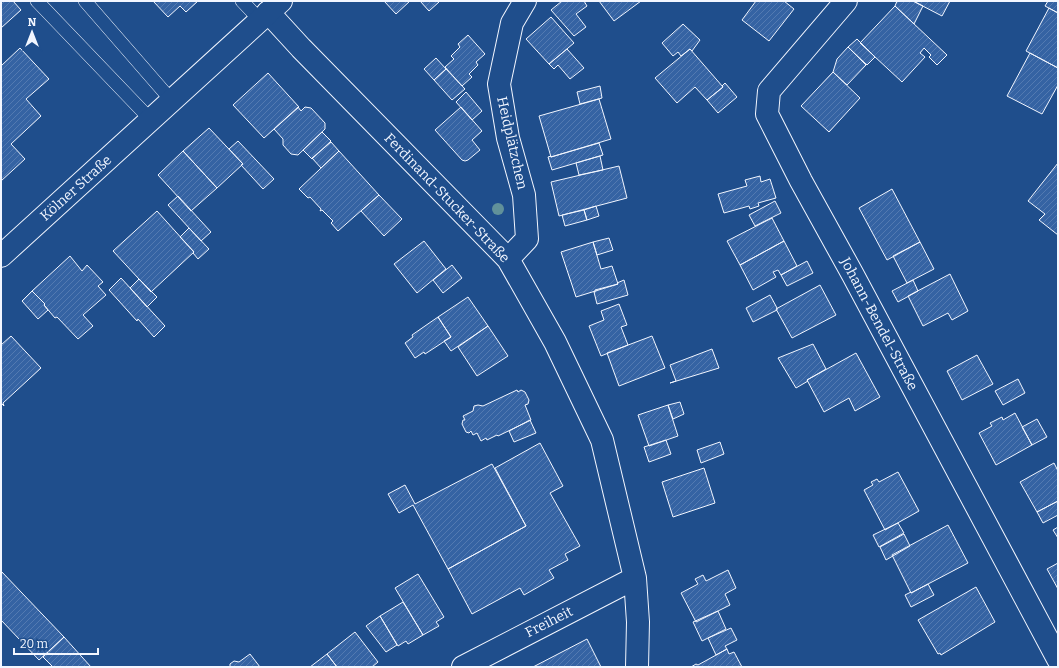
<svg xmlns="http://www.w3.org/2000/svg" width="1059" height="668" viewBox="0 0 1059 668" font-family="Bitter,serif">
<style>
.building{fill:url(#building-hatch);stroke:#f2f6ff}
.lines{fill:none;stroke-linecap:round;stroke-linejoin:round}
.service-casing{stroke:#f2f6ff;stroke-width:14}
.minor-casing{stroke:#f2f6ff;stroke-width:24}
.secondary-casing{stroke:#f2f6ff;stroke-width:24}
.service{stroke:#1f4e8c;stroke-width:13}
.minor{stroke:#1f4e8c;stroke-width:22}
.secondary{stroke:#1f4e8c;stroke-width:22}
.tree{fill:#61919a}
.labels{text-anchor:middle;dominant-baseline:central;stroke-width:3;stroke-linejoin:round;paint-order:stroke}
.street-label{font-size:14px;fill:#f2f6ff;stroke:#1f4e8c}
</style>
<defs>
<pattern id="building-hatch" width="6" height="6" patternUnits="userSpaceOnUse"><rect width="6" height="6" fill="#3563a3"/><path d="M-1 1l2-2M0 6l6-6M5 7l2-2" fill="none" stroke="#537ab1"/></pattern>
</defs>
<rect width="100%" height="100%" fill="#1f4e8c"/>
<!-- building -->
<path class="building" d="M1,1H13L21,10L1,28Z
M153,1H198L186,12L180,6L168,17Z
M384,1H410L396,14Z
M420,1H437L439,2L429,11Z
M562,1H584L587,6L576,14L586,27L574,36L551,10Z
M599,1H641L614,21Z
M756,1H784L794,9L769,41L742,20Z
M897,1H913L923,6L914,24L895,6Z
M913,1H950L942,16Z
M1048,1H1058V13L1045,6Z
M895,6L947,55L937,65L929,57L931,55L924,48L920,53L925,57L902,82L860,43Z
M1049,8L1058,13V68L1026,51Z
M551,17L574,43L549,64L526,39Z
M683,24L700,40L692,51L690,49L681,56L678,52L673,56L662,43Z
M468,35L485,54L476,62L478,65L469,74L472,77L462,86L445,67L454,59L451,56L460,47L458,44Z
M857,39L875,57L867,65L848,47Z
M848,47L866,65L847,85L833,72L837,59Z
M20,48L49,79L26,99L41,116L11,144L25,159L1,181V66Z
M567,49L584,68L570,79L558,65L554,69L549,64Z
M690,49L723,87L707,100L695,87L677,103L655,78Z
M1030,53L1058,68V85L1042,114L1007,96Z
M436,58L446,69L434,80L424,69Z
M446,69L465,89L452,100L434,80Z
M833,72L860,98L829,132L801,106Z
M268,73L299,107L264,138L233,105Z
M725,83L737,97L718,113L707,100L723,87L722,86Z
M600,86L602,98L580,104L577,92Z
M466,92L482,111L472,120L456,102Z
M599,99L611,139L551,157L539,116Z
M298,107L301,111L305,107L311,108L325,123V129L298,155L291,154L283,145V139L274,129Z
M461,107L482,131L472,140L480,150L468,160L465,161L462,160L435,130Z
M209,128L243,164L217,188L183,151Z
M322,132L331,141L312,159L303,150Z
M238,141L274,179L263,189L241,165L243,164L229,149Z
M331,142L339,151L321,168L312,158Z
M599,143L603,155L552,170L548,157L551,156V157Z
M183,151L217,188L191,211L158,175Z
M339,151L379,195L338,231L331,223L333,221L322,210L320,211L321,209L310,197L308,198L299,189Z
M600,156L603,170L579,175L576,163Z
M1058,163V235L1039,220L1045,214L1028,201Z
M619,166L627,198L559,216L551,182Z
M760,176L761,182L770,179L776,198L758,203L759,206L750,209L749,206L724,213L718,194L747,186L745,180Z
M892,189L920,242L887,260L859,208Z
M379,195L402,219L384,236L361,211Z
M178,196L211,232L201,241L168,205Z
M775,201L781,213L755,226L749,215Z
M596,206L599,216L587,220L584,210Z
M584,210L587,220L565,226L562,215Z
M157,211L194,252L151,292L113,251Z
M772,218L784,241L740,265L727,241Z
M189,228L209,249L198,259L193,253L194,252L180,237Z
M609,238L613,250L597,255L593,242Z
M424,241L446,269L417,293L394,264Z
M784,241L797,266L781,275L778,270L773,272L776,277L753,290L740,265Z
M593,242L601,269L612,266L618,284L576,297L561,252Z
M920,242L934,269L907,283L893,256Z
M70,256L82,271L87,265L103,282L98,286L106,295L83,315L93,326L78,339L57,317L55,318L44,305L45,304L32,291Z
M807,261L813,273L787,286L781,275Z
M452,265L462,278L443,293L433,280Z
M950,274L968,311L952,320L948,313L923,326L908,296Z
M121,278L165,326L154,337L138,319L137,321L109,290Z
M139,279L157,297L147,307L130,288Z
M624,280L628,295L597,304L594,292H595V290L618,284L617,283Z
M913,280L918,291L898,302L892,291Z
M820,285L836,315L792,338L776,309Z
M32,291L45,304L44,305L48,310L38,319L22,301Z
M770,295L777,308V310L753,322L746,308Z
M468,297L488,326L451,351L444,341L451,337L438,317Z
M619,304L627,325L621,327L628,345L601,356L589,326L604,320L601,311Z
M438,317L451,337L425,354L424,352L415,358L405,343L413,337L412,335Z
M488,326L508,356L477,376L458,347Z
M11,336L41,368L3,403L4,406L1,403V345Z
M652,336L665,368L619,386L607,353Z
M813,344L826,369L807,380L808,381L796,388L778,358Z
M712,349L719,368L670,383L676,381L670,365Z
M856,353L880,397L855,411L849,398L824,412L807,380Z
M977,355L993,384L962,400L947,371Z
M1018,379L1025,393L1003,405L995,391Z
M517,390L518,392L521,390L525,392L529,400L528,404L525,405L531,420L498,436L497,435L487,440L486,438L481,441L477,433L473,435L471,431L469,433L466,432L462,424L463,420H465L463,416L473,411L474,406L478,405L483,406Z
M680,402L684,414L673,419L668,405Z
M668,405L678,436L649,446L638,415Z
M1015,413L1032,445L996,465L979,433L992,426L990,423L1002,417L1003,420Z
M1037,419L1047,437L1032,445L1022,427Z
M530,420L536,433L514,442L509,431Z
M666,440L671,454L649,462L644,447Z
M720,442L724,454L701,463L697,450Z
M540,443L563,486L550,493L580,546L565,554L568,560L549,570L554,578L524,595L520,588L472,614L448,569L526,526L495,468Z
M1054,463L1058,471V501L1037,512L1020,482Z
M492,464L526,526L448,569L413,505L399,513L388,494L405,485L415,504Z
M704,468L715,503L673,517L662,482Z
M898,472L919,511L885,530L864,490L873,485L871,482L877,479L879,482Z
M1058,501V515L1043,523L1037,512Z
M898,523L904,533L879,547L873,535Z
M948,525L968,563L911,593L892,555Z
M1058,527V538L1053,530Z
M904,534L910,546L886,560L880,547Z
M1058,563V589L1047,569Z
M728,570L736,588L725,594L730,605L696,622L681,593L698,584L695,579L703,575L706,581Z
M1,571L64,637L39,660L1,620Z
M418,574L444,617L436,622L439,626L423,635L395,588Z
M928,584L934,595L911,607L905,595L911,592V593Z
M976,587L995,622L941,655L940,653L938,654L918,620Z
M403,602L423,635L408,644L406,641L398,646L380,616Z
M718,611L726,629L702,641L693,622Z
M380,616L397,645L386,652L366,626Z
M731,628L737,640L725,646L727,649L716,655L708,638Z
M355,632L378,662L372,667H337L327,654Z
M64,637L91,667H53L43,657Z
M587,639L601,667H533Z
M727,649L729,654L734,652L742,667H691L696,664L698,665Z
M250,654L260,667H230V664L234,661L239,662Z
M327,654L337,667H310Z"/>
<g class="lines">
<defs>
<path id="service" d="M37,1L151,120
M85,1L172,101
M242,1L260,20"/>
<path id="minor" d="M846,1L769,91L767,114L801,181L853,275L1058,659
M268,12L301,48L508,259L555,342L602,440L635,578L638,622L637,667
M508,259L527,239L524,195L508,138L499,84L512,23L525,1
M463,667L635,578"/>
<path id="secondary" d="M1,256L281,1"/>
</defs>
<!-- service casing -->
<use href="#service" class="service-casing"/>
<!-- minor casing -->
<use href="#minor" class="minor-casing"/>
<!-- secondary casing -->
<use href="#secondary" class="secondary-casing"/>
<!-- service -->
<use href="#service" class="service"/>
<!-- minor -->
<use href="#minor" class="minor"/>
<!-- secondary -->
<use href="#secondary" class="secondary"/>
</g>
<!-- trees -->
<circle class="tree" cx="498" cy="209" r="6"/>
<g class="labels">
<!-- street labels -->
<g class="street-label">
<text transform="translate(512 143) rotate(77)">Heidplätzchen</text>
<text transform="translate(76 188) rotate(-42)">Kölner Straße</text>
<text transform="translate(447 198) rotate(46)">Ferdinand-Stucker-Straße</text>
<text transform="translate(879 324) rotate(62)">Johann-Bendel-Straße</text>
<text transform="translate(549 622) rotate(-27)">Freiheit</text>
</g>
</g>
<!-- border -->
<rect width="1059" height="668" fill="none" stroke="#f2f6ff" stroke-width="4"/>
<!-- north arrow -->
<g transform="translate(32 32)" stroke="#1f4e8c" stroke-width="3" paint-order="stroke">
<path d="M0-3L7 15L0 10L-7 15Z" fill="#f2f6ff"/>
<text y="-6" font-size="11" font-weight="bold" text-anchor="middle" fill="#f2f6ff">N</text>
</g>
<!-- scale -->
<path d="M14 648v6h84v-6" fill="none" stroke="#f2f6ff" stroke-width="2"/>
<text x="20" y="648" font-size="12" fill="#f2f6ff" stroke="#1f4e8c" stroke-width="3" paint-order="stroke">20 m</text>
</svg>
